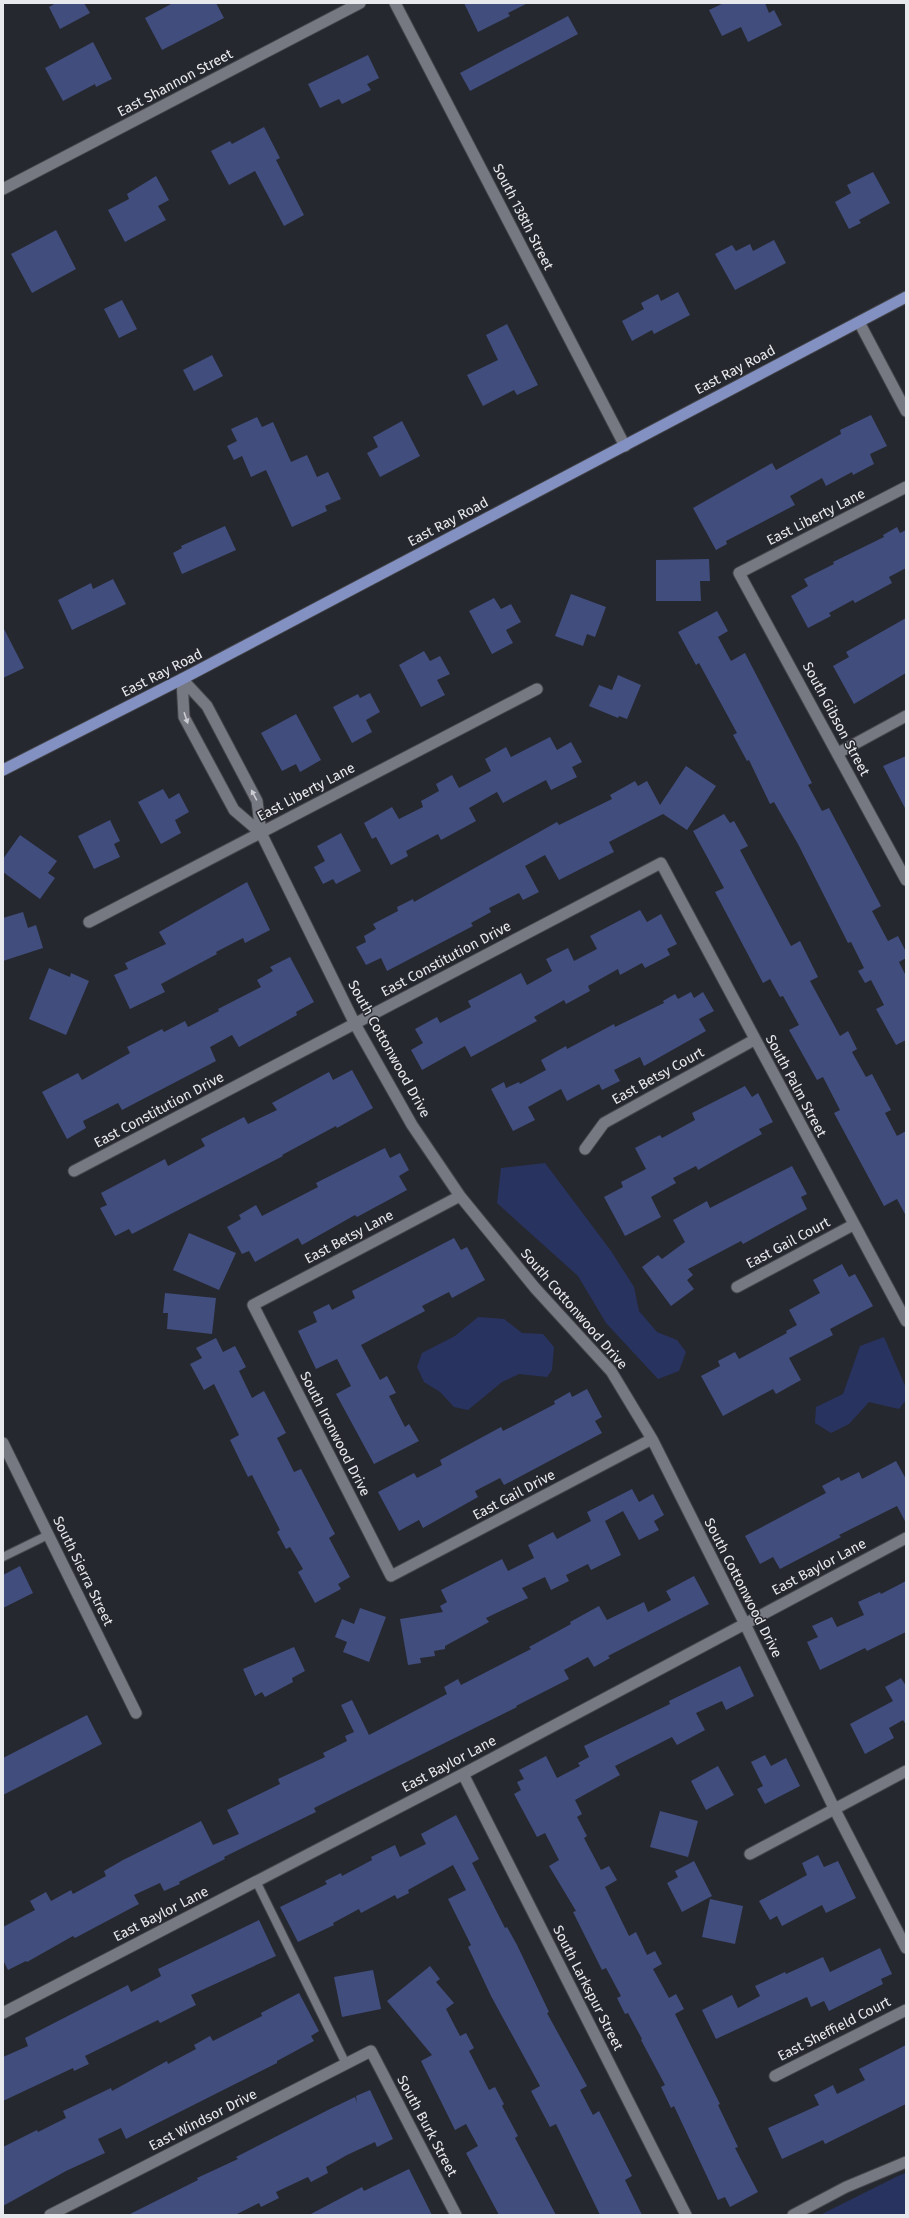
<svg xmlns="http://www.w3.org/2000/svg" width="909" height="2218" viewBox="0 0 909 2218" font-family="'Fira Sans',sans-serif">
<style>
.green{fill:#293360}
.building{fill:#414d7c}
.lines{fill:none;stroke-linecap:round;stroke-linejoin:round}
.service-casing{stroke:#43454a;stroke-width:10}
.minor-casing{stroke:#43454a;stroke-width:13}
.tertiary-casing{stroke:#43454a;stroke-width:13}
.primary-casing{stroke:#43454a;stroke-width:13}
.service{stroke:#777982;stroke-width:8}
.minor{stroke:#777982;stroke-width:11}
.tertiary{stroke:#777982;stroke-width:11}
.primary{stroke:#8390c2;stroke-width:11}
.oneway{fill:#cbcdd2}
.labels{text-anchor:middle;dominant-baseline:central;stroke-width:3;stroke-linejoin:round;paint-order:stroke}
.street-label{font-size:14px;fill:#e7e9ed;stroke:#26282f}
</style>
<rect width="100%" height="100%" fill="#26282f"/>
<!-- green -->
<path class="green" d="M545,1163L611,1251L634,1287L639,1311L657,1332L677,1340L686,1352L679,1371L658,1379L606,1323L578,1276L497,1203L501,1168Z
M478,1317L504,1319L522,1333L543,1334L554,1347L552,1370L547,1377L519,1374L502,1382L468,1410L454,1407L440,1392L424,1382L417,1367L422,1353L455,1336Z
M884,1337L906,1388V1400L899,1409L869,1402L849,1424L831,1433L815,1423L816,1407L843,1394L860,1346Z
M906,2173V2215H820L898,2176Z"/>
<!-- building -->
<path class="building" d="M56,3H84L90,13L60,29L49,7Z
M173,3H216L224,18L162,50L145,18Z
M464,3H528L508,13L510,16L478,32Z
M724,3H765L769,13L774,10L782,25L748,42L741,27L722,36L709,10Z
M568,16L578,34L470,91L460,73Z
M93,42L112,79L96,87L95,84L63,101L45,68Z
M368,55L379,78L367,84L371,90L342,104L339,99L320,108L308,84Z
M264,127L280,158L276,160L304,215L284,226L255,171L229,185L211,151L230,141L232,144Z
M873,172L890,203L859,220L861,223L849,229L835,202L851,193L847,185Z
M156,176L169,200L158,206L166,220L125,242L108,210L129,199L127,194Z
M56,230L76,269L32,293L11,254Z
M774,240L786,263L735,290L715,254L732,245L736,251L750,244L753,251Z
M678,292L690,315L654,334L652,330L632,341L622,321L644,309L641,303L658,294L661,301Z
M122,300L137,329L119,338L104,309Z
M507,324L538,385L517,395L514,390L483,406L467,375L498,360L486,335Z
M212,355L223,376L194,391L183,370Z
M871,415L887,446L870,454L874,464L853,475L852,472L826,486L822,478L790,496L795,505L726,541L727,544L716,550L693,508L772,463L776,470L841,434L840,430Z
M257,417L262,427L273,422L291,462L307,455L317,477L328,472L341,499L325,506L327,511L292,527L266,470L251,477L242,456L234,460L227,446L237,441L231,429Z
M402,421L420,456L380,477L367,453L378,447L373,437Z
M225,526L236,550L182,574L173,553L182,548L181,546Z
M897,527L900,533L906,530V568L889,577L892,583L855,603L853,600L829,613L831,616L808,628L791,596L808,586L804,579L834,564L833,562L884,537L883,535Z
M709,559L710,581H700L701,601H656V560Z
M113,579L126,604L72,630L58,600L91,583L93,589Z
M571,594L606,607L595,637L587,634L583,646L555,636Z
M494,598L501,609L511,604L521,622L506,630L513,643L492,654L469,611Z
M717,611L728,631L718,637L731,661L745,653L812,783L808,785L822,811L829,808L881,906L872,911L888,941L898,936L906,952V958L899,962L906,976V1040L896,1045L876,1009L884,1005L871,980L865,983L858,971L864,968L851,942L848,943L798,844L774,802L770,804L749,760L747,761L733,735L737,733L699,663L696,665L678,632Z
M906,618V673L854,704L833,666L849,657L846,652Z
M3,627L24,668L3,678Z
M424,651L430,661L440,656L450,674L437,680L445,695L421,707L399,665Z
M618,675L641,685L627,719L619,716L618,718L589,706L599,685L612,690Z
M370,693L380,712L366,720L372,732L352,743L333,707L358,694L360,698Z
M296,714L321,760L300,772L296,764L282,771L261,733Z
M550,737L557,750L571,742L582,762L572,767L577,777L551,790L546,780L503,803L497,792L469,808L476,821L441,840L438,834L406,851L408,856L391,865L376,837L372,839L364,823L392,807L399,819L423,807L421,801L439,791L436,784L452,775L459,788L491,771L485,759L506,747L511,757Z
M906,756V810L883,766Z
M686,766L716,786L687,830L663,814L609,842L614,852L559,880L545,855L525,866L539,892L523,900L519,893L489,908L491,912L471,923L473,926L387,971L381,958L366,965L356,947L366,942L364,936L376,929L373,924L398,911L397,907L413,899L414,902L557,822L559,825L612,799L610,795L635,781L638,786L647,781L660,805Z
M163,789L169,799L179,793L189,812L175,820L181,833L161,844L138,802Z
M724,814L730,823L734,821L748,846L740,850L791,946L800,941L818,977L810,981L840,1036L848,1031L857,1049L852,1052L866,1077L872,1074L891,1110L885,1113L897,1136L906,1131V1216L897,1199L884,1206L834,1113L840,1110L823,1077L817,1080L789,1030L799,1025L783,996L780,997L770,979L763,983L715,892L724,888L693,831Z
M110,820L120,841L114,844L120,857L94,869L78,836Z
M341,833L361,871L336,884L333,879L323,884L314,867L325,861L317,846Z
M20,835L57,861L48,873L55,878L40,899L3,872V859Z
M247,882L270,930L245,943L243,938L216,952L217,954L161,984L165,992L130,1009L114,975L128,969L125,963L166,944L159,932Z
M640,910L647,922L661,914L677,944L667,949L670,955L645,968L642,963L620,975L618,969L588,986L590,991L566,1004L564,1000L534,1017L537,1021L471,1057L465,1046L422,1070L411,1050L423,1043L415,1029L437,1017L440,1023L471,1007L468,1001L521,973L527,985L552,971L546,959L568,948L574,961L597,949L590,936Z
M23,912L28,928L36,925L43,948L3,961V918Z
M290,957L314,1002L296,1012L297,1015L239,1047L232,1035L210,1047L216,1061L122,1110L118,1103L83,1121L86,1128L67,1139L42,1092L78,1073L82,1080L130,1053L127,1047L162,1029L164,1032L185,1021L188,1027L219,1011L218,1009L261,987L257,980L273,971L270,967Z
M49,968L70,977L71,973L89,981L66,1035L29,1019Z
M691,992L694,998L703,992L714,1011L699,1019L706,1031L644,1066L640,1057L614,1070L620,1081L602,1090L599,1084L567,1101L561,1089L528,1107L535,1120L513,1131L491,1089L504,1082L506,1088L519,1082L520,1084L546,1070L541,1060L566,1046L567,1049L614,1024L615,1027L664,1003L663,1001L675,994L678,999Z
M352,1070L373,1108L337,1128L336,1126L282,1155L283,1156L132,1234L129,1229L115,1236L100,1208L107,1205L101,1193L165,1159L168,1166L205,1146L201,1139L244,1117L248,1124L277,1110L272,1103L329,1072L333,1080Z
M745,1086L752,1097L758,1093L773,1122L759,1129L762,1134L733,1150L698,1170L696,1166L673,1178L676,1183L651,1197L661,1217L625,1236L604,1197L623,1187L621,1182L646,1169L635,1148L660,1135L662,1138L695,1120L692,1113Z
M385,1148L390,1158L400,1153L409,1170L399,1176L407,1190L357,1217L355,1215L302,1245L298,1238L255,1262L249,1251L242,1254L227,1227L241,1219L239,1215L256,1205L262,1216L318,1187L316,1183Z
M792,1166L807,1194L801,1197L807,1209L743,1244L741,1241L688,1269L693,1275L687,1280L694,1289L671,1306L642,1267L658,1255L662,1259L685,1242L673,1220L707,1201L710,1208Z
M189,1233L236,1253L219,1290L173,1270Z
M454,1238L461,1250L467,1247L485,1280L452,1298L449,1292L422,1306L425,1311L361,1345L380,1380L387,1376L396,1393L389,1396L405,1427L409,1424L419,1441L374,1464L336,1394L351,1386L337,1359L316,1369L298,1331L317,1322L313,1312L329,1304L332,1310L355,1298L352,1291Z
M842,1264L849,1277L855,1274L873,1306L830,1329L833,1335L789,1358L801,1380L776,1394L773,1389L723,1416L701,1376L720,1366L718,1361L735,1352L739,1359L787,1333L786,1331L797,1325L789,1310L820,1293L813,1280Z
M165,1293L216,1298L212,1334L167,1329L168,1313H163Z
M216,1338L223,1352L235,1346L246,1367L239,1371L252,1398L264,1391L286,1433L277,1438L294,1472L301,1469L335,1534L329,1538L350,1577L338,1584L341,1589L315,1603L298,1572L303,1569L290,1547L286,1549L277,1532L280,1530L252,1475L248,1477L230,1440L239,1435L214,1384L204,1390L190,1364L202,1358L196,1348Z
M587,1389L602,1417L595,1421L602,1433L504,1485L500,1478L475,1491L478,1497L423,1528L419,1520L399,1531L378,1492L414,1473L417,1478L442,1465L440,1460L501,1427L503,1431L555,1404L554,1401L570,1392L572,1397Z
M896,1461L906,1479V1523L897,1506L839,1535L841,1537L780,1569L773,1557L760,1564L745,1536L826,1493L822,1486L839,1477L841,1481L859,1472L862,1479Z
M632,1489L639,1502L653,1494L664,1515L654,1521L659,1530L639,1540L623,1511L605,1521L621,1555L591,1570L588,1564L566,1575L569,1581L551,1590L545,1577L522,1588L528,1598L486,1618L489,1622L445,1646V1649L434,1651L435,1656L420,1658L421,1663L408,1665L400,1619L443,1612L440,1606L447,1602L441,1590L502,1559L508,1571L534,1558L528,1545L553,1532L557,1539L591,1521L587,1512Z
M20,1566L33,1593L3,1608V1575Z
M694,1576L709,1604L608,1656L610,1658L594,1667L588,1657L564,1670L569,1679L516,1706L517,1707L314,1808L316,1812L224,1857L225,1859L179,1882L180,1884L164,1891L160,1883L134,1895L139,1904L75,1938L73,1936L27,1962L26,1961L8,1970L3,1960V1927L35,1910L30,1901L46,1892L51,1901L71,1890L73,1894L106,1876L104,1871L123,1860L201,1821L213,1845L239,1834L227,1810L280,1784L278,1779L325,1757L323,1753L347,1741L345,1736L354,1732L341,1705L352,1700L369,1735L447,1694L444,1687L458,1679L461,1685L531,1649L529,1647L571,1624L570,1622L599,1606L607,1620L644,1602L648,1612L671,1600L666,1591Z
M906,1581V1632L867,1651L865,1648L820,1670L807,1642L818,1637L812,1626L832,1617L837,1627L864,1615L858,1602L880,1592L881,1594Z
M360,1608L386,1617L369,1662L343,1652L347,1642L335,1637L342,1619L354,1624Z
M294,1647L305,1671L292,1678L293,1682L265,1697L262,1692L255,1696L243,1669Z
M740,1666L754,1696L726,1710L722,1701L696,1713L705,1730L677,1745L672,1737L615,1766L620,1775L575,1800L582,1814L577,1817L587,1836L584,1838L601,1870L609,1866L617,1880L605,1887L629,1936L636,1932L647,1955L655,1951L662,1964L653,1969L669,1998L676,1994L684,2009L675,2014L720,2104L718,2105L738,2147L735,2148L758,2192L730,2207L725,2197L718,2200L674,2106L671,2108L661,2087L665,2085L641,2040L642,2039L628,2013L625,2014L617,1998L621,1996L606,1968L602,1970L573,1912L576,1911L549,1866L559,1860L545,1833L537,1837L514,1794L521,1790L517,1782L524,1779L519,1770L546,1756L557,1778L580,1766L578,1763L589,1757L584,1746L670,1704L669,1701Z
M901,1678L906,1686V1725L903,1720L889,1728L894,1738L865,1754L850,1724L893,1701L885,1687Z
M87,1715L102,1744L3,1795V1758Z
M765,1755L771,1766L786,1758L800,1786L765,1804L757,1789L763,1786L751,1762Z
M718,1766L734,1795L706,1810L691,1781Z
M660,1811L698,1821L688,1857L650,1847Z
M456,1815L479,1859L472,1863L505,1928L507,1927L517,1945L549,2012L547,2013L587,2086L580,2090L593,2115L599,2111L632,2176L625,2180L642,2215H600L556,2124L550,2127L531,2091L540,2086L491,1996L468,1947L471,1945L448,1899L466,1890L453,1865L408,1890L409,1893L397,1899L395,1895L361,1913L359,1909L333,1923L334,1925L298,1942L280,1907L327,1884L325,1881L341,1873L342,1876L372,1860L371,1857L395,1845L400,1857L426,1844L421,1834Z
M818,1855L824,1867L838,1861L856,1898L826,1913L822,1905L782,1926L777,1916L770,1920L759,1901L807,1875L802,1863Z
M694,1861L712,1896L682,1912L667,1883L678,1877L675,1871Z
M710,1899L743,1906L735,1944L702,1937Z
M259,1920L276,1956L191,1995L196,2005L160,2023L158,2020L85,2056L89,2064L74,2071L73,2068L3,2101V2057L28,2046L25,2038L128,1985L131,1992L161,1976L158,1969Z
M880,1948L892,1974L881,1979L883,1984L829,2011L824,2001L811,2007L807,1997L716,2039L702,2010L732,1995L738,2008L760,1996L755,1986L785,1972L786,1974L823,1957L830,1972Z
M430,1966L440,1979L436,1982L454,2003L446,2009L460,2036L466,2033L474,2048L469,2051L489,2090L495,2087L504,2104L502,2106L518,2136L515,2138L556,2215H499L466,2153L478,2146L466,2124L455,2130L421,2061L432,2055L387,2001Z
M373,1970L381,2009L342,2017L334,1977Z
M299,1993L319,2031L311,2036L314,2041L277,2061V2063L126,2139L121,2128L98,2139L105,2153L66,2171L3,2206V2147L37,2130L38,2132L66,2118L63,2111L111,2088L112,2091L167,2061L168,2064L196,2049L194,2045L210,2036L213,2041L262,2016L261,2013Z
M906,2045V2104L825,2144L823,2140L782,2159L768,2128L819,2105L814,2095L833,2085L837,2094L865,2080L859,2069Z
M370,2090L393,2139L377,2147L375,2142L347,2155L326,2167L328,2173L311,2182L308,2177L276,2192L279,2198L261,2207L259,2203L235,2215H128L198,2180L197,2178L238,2159L236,2157L330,2109L355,2097L357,2103L356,2096Z
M409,2169L432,2215H309L362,2187L364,2191Z"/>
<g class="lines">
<defs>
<path id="service" d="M3,1557L48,1535
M256,1881L346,2064"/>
<path id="minor" d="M395,3L625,446
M3,189L360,3
M859,322L906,411
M906,487L739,573L906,880
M182,679L207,706L257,801L261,833L355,1024L412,1125L460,1196L535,1288L611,1371L652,1439L745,1624L834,1808L906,1948
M182,679L184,717L234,810L261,833
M838,753L906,716
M89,922L537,689
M585,1149L604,1123L754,1040
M74,1171L661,863L906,1321
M460,1196L253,1305L391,1576L652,1439
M737,1287L853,1225
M3,1443L136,1713
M463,1774L686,2215
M750,1854L906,1771
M3,2013L463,1774L906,1538
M775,2076L906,2010
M50,2215L371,2051L456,2215"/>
<path id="tertiary" d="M793,2215L846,2187L906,2162"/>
<path id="primary" d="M3,770L182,679L906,297"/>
</defs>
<!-- service casing -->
<use href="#service" class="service-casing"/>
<!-- minor casing -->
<use href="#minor" class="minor-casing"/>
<!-- tertiary casing -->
<use href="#tertiary" class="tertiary-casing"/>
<!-- primary casing -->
<use href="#primary" class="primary-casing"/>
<!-- service -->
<use href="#service" class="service"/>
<!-- minor -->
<use href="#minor" class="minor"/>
<!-- tertiary -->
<use href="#tertiary" class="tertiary"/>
<!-- primary -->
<use href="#primary" class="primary"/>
</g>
<!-- one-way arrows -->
<defs><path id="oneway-solid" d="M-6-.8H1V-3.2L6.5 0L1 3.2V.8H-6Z"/></defs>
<g class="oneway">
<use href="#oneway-solid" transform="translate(186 718) rotate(71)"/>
<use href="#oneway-solid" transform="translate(254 795) rotate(-118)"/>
</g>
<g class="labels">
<!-- street labels -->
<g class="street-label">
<text transform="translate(175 83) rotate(-28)">East Shannon Street</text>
<text transform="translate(523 217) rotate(63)">South 138th Street</text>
<text transform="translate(735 370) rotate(-28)">East Ray Road</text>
<text transform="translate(816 517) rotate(-27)">East Liberty Lane</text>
<text transform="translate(448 522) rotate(-28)">East Ray Road</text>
<text transform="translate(162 673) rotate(-27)">East Ray Road</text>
<text transform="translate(836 719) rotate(62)">South Gibson Street</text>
<text transform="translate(306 792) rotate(-28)">East Liberty Lane</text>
<text transform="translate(446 959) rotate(-28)">East Constitution Drive</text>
<text transform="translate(389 1049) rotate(61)">South Cottonwood Drive</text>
<text transform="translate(658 1076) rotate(-29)">East Betsy Court</text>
<text transform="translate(796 1086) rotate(62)">South Palm Street</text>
<text transform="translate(159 1110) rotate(-28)">East Constitution Drive</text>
<text transform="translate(349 1237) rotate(-28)">East Betsy Lane</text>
<text transform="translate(788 1243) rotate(-28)">East Gail Court</text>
<text transform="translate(574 1309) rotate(49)">South Cottonwood Drive</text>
<text transform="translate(335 1434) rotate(63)">South Ironwood Drive</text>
<text transform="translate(514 1495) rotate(-28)">East Gail Drive</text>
<text transform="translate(819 1567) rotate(-28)">East Baylor Lane</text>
<text transform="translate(83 1571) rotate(64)">South Sierra Street</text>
<text transform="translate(743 1588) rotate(63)">South Cottonwood Drive</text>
<text transform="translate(449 1764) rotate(-28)">East Baylor Lane</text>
<text transform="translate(161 1914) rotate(-27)">East Baylor Lane</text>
<text transform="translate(588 1988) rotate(63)">South Larkspur Street</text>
<text transform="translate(834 2029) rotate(-27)">East Sheffield Court</text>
<text transform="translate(203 2120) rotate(-27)">East Windsor Drive</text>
<text transform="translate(427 2126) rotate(62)">South Burk Street</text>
</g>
</g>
<!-- border -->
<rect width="909" height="2218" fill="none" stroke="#e7e9ed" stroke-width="8"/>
</svg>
